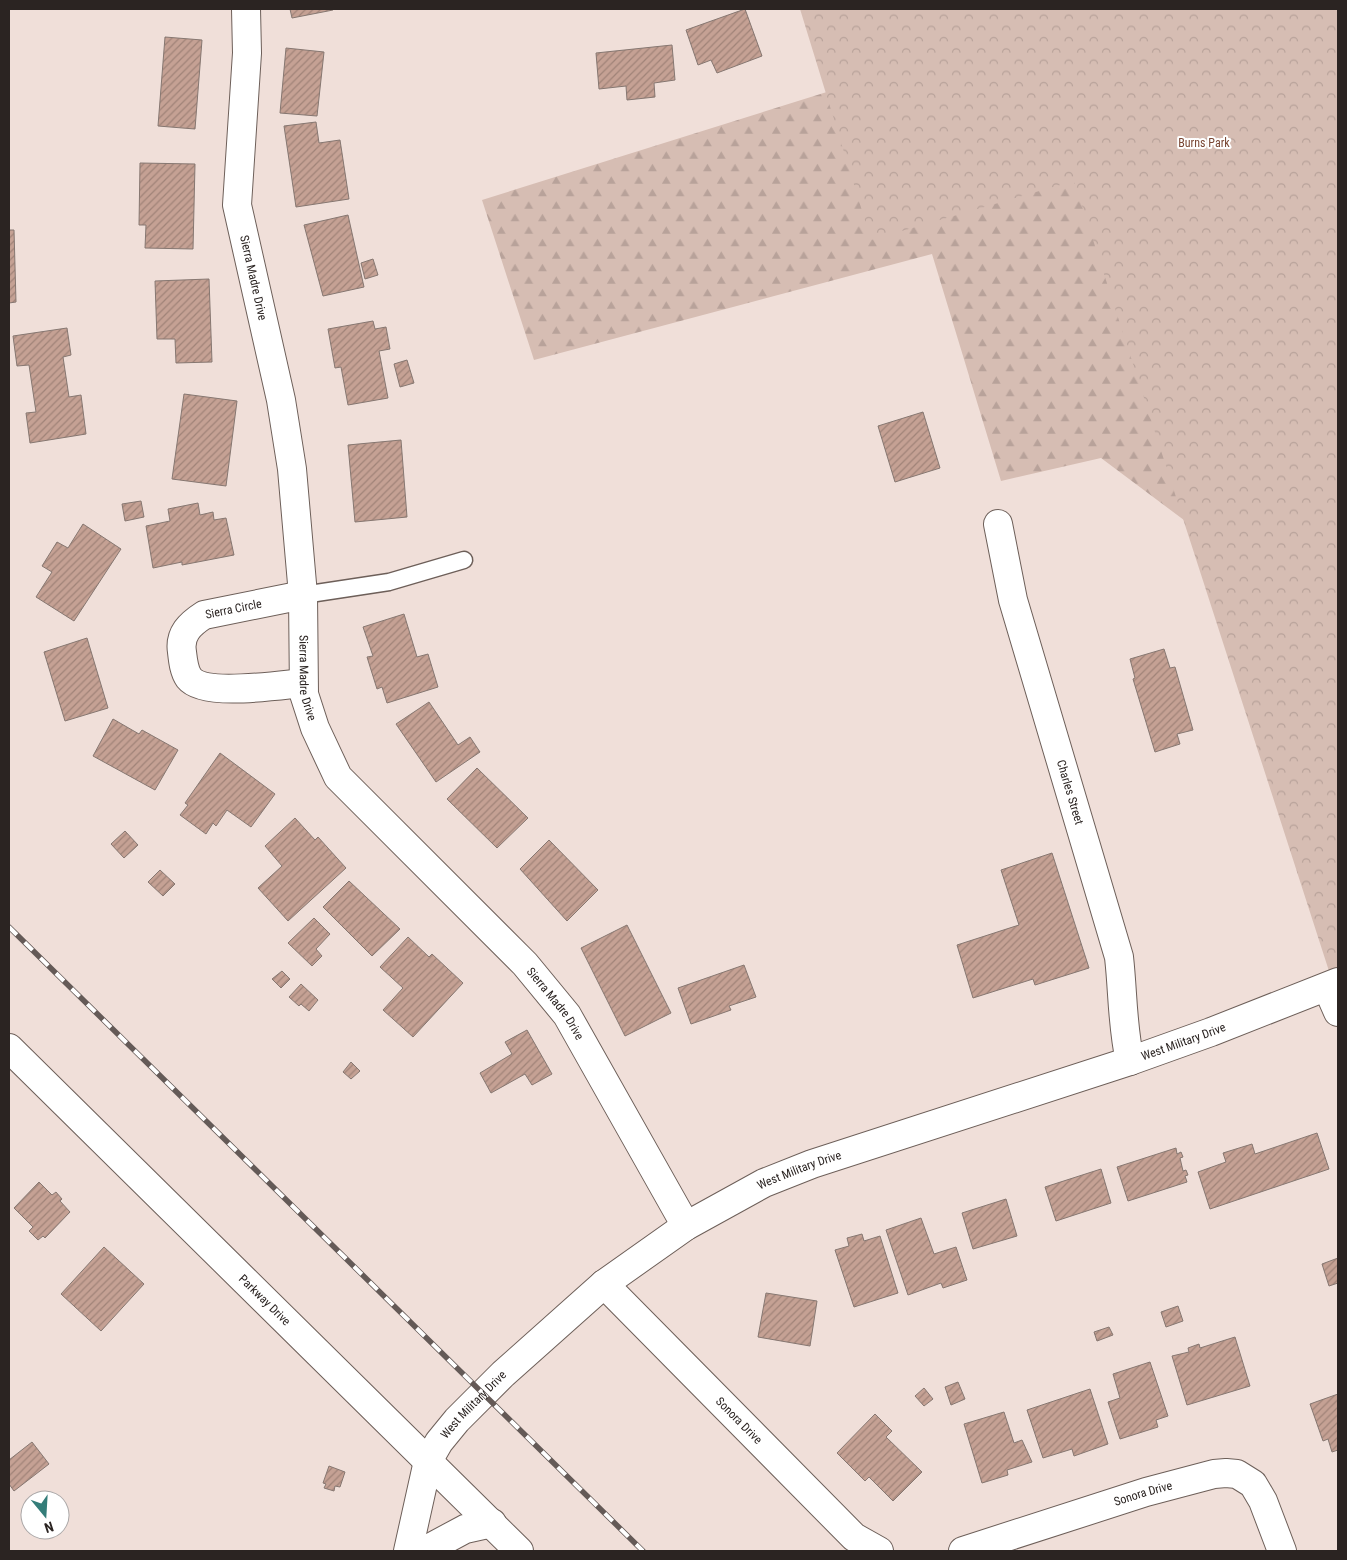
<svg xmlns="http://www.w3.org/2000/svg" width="1347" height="1560" viewBox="0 0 1347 1560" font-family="'Roboto Condensed',sans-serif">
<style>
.forest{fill:url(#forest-firs)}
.park{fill:url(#park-crowns)}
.building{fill:url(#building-hatch);stroke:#867771}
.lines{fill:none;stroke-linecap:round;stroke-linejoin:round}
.lane-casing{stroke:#6d5f59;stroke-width:19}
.street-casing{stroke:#6d5f59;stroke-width:30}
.secondary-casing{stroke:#6d5f59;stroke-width:30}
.lane{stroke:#fff;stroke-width:16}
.street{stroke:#fff;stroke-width:28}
.secondary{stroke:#fff;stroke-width:28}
.rail-casing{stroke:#645a57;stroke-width:5.5}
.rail{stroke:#fff;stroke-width:4;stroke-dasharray:11;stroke-linecap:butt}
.labels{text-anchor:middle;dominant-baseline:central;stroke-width:4;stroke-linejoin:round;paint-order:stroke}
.park-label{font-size:12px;fill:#794633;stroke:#fff}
.street-label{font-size:12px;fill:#2b2422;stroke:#fff}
</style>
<defs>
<pattern id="forest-firs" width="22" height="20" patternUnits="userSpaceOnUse" patternTransform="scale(1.25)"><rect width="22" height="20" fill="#d6bdb3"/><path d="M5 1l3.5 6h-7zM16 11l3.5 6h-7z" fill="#b8a29a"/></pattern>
<pattern id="park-crowns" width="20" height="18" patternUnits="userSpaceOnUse" patternTransform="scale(1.25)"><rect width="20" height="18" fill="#d6bdb3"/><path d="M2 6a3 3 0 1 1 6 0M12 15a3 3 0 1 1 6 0" fill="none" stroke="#b8a29a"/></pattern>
<pattern id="building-hatch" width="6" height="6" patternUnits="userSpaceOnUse" patternTransform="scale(1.25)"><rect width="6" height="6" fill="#c5a194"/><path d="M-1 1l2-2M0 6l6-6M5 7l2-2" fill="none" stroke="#a08378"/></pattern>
</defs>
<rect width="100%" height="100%" fill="#f0dfd9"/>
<!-- forest -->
<path class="forest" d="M1338,9V707L1232,556L1101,458L1001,481L932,254L534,360L482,200L878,76Z"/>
<!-- park -->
<path class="park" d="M800,9H1338V999L1074,181L871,240Z"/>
<!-- building -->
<path class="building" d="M290,9H332L333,10L292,18Z
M745,9L762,56L717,73L711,60L698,65L686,30Z
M165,37L202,40L195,129L158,126Z
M672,45L675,80L654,83L655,97L627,100L626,86L599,89L596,53Z
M286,48L324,52L317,116L280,113Z
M316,122L319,143L340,140L349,199L296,207L284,126Z
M140,163L195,164L193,249L145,248L146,225H139Z
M348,215L364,287L323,296L304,225Z
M9,230H14L16,302L9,303Z
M373,259L378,275L365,279L361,263Z
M209,279L212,362L176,363L175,339H157L155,281Z
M373,321L375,329L386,327L390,349L379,351L388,398L348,405L341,367L335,368L328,329Z
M67,328L71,355L63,357L69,397L81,395L86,434L30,443L26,413L36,412L29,365L17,366L13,336Z
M407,360L414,383L400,387L394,364Z
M184,394L237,401L226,486L172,479Z
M923,412L940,468L895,482L878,426Z
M401,440L407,517L355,522L348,445Z
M141,501L144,517L125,521L122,504Z
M198,503L200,515L213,512L214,520L226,518L234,555L182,565V562L153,568L146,526L170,521L168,509Z
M83,524L121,549L74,621L36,597L52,572L42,566L57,542L68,548Z
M404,614L417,657L428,654L438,687L387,703L382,687L377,689L367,657L373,656L363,627Z
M87,638L108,708L65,721L44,652Z
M1164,649L1170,668L1175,667L1193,730L1177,734L1180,744L1155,752L1133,679L1135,678L1130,659Z
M429,702L458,745L470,737L480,752L436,782L396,724Z
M113,719L139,734L142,730L178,750L155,790L93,756Z
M220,753L275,794L251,827L227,810L216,826L213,823L206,834L180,815L188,805L185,803Z
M477,768L528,818L497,848L447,799Z
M295,818L315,840L318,837L346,868L288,921L258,888L282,866L265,846Z
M125,831L138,845L124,858L111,844Z
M549,840L598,890L567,921L520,869Z
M1052,853L1089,968L1035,985L1033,979L973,998L957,945L1019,925L1001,870Z
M160,870L175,884L163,896L148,882Z
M349,881L400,929L372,956L323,907Z
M314,918L330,934L316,949L322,956L312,966L288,943Z
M627,925L671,1013L625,1036L581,948Z
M408,937L429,957L432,954L463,983L413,1037L383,1010L403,988L380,967Z
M744,965L756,997L729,1006L731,1010L691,1024L678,988Z
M282,971L290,979L281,988L272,979Z
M301,984L318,1000L309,1011L301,1004L299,1006L289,997Z
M527,1030L552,1074L532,1085L525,1074L491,1093L480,1073L512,1054L505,1042Z
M351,1062L360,1071L351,1079L343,1072Z
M1317,1133L1329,1169L1210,1209L1198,1172L1226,1162L1223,1153L1252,1144L1255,1154Z
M1176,1148L1177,1154L1181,1152L1183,1157L1180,1158L1183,1171L1186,1170L1188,1175L1185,1176L1187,1182L1128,1201L1117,1167Z
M1101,1169L1111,1203L1056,1221L1045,1187Z
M39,1182L52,1195L56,1192L62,1199L60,1201L70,1212L45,1238L43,1236L38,1240L29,1231L33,1227L14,1208Z
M1006,1199L1017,1236L973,1249L962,1213Z
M921,1218L934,1254L956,1247L967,1280L943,1288L941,1283L908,1295L886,1230Z
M862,1234L864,1241L880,1236L898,1293L854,1307L835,1250L849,1246L847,1238Z
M104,1247L144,1284L101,1331L61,1294Z
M1338,1258V1283L1329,1286L1322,1264Z
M766,1293L817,1301L810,1346L758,1337Z
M1178,1306L1183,1321L1166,1327L1161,1312Z
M1109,1327L1113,1335L1097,1341L1094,1332Z
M1235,1337L1250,1386L1187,1405L1172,1356L1189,1352L1188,1348L1199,1344L1200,1348Z
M1150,1362L1168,1416L1156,1420L1158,1427L1120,1439L1108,1402L1120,1398L1113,1374Z
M958,1382L965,1399L951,1405L945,1387Z
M924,1388L933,1399L924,1406L915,1396Z
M1090,1389L1108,1444L1074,1456L1072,1449L1043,1458L1027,1410Z
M1338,1394V1450L1332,1452L1328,1439L1323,1441L1310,1404Z
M1004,1412L1014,1443L1022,1440L1032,1462L1007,1470L1008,1475L982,1483L964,1424Z
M875,1414L892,1431L886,1437L922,1472L893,1501L869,1477L865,1481L837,1453Z
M32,1442L49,1464L14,1491L9,1484V1460Z
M329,1466L345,1472L340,1487L335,1486L334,1491L324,1488L326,1484L323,1483Z"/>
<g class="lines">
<defs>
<path id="lane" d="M303,595L389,582L464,560"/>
<g id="street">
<path id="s1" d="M246,9L247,53L237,205L281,400L292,469L303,595L304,694L315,728L338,777L525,964L567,1015L686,1226"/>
<path id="s2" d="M998,524L1013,600L1119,957C1123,992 1122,1026 1130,1061"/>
<path id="s3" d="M303,683C280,685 204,697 189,678C184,671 183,661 182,652C179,634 190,624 204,615L303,595"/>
<path d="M1327,987L1338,1012"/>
<path id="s4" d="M604,1284L854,1537L879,1551"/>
<path id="s5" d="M963,1551L1146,1492L1214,1474L1226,1473L1237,1474L1253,1484L1263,1501L1282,1551"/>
</g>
<g id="secondary">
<path id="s6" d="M9,1048L519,1551"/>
<path id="s7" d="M408,1551L428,1461L439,1442L457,1420L503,1374L604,1284L686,1226L764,1183L812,1164L1130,1061L1211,1032L1338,982"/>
<path d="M424,1551L465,1529L492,1523"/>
</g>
</defs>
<!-- lane casing -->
<use href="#lane" class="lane-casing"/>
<!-- street casing -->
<use href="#street" class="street-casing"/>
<!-- secondary casing -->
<use href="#secondary" class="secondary-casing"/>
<!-- lane -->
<use href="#lane" class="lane"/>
<!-- street -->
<use href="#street" class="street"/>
<!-- secondary -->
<use href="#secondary" class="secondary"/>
<defs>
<path id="rail" d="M9,927L643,1551"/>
</defs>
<!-- rail casing -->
<use href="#rail" class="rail-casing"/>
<!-- rail -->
<use href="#rail" class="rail"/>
</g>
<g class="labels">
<!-- park labels -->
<g class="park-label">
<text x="1204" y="143">Burns Park</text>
</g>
<!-- street labels -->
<g class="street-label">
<text stroke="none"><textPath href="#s1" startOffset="271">Sierra Madre Drive</textPath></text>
<text stroke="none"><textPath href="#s3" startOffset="220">Sierra Circle</textPath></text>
<text stroke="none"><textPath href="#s1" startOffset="676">Sierra Madre Drive</textPath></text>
<text stroke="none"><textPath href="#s2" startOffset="278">Charles Street</textPath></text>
<text stroke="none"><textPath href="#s1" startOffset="1096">Sierra Madre Drive</textPath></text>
<text stroke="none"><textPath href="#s7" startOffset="975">West Military Drive</textPath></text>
<text stroke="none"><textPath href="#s7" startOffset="570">West Military Drive</textPath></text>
<text stroke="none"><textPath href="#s6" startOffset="359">Parkway Drive</textPath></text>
<text stroke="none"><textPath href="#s7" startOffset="165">West Military Drive</textPath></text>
<text stroke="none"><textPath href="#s4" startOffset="192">Sonora Drive</textPath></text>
<text stroke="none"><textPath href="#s5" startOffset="189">Sonora Drive</textPath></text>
</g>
</g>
<!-- border -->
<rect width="1347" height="1560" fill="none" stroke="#2b2422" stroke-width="20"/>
<!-- north arrow -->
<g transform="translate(45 1515) rotate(162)"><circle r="24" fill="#ffffff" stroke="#aaa7a7"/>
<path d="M0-4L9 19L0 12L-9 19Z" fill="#347d79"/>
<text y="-8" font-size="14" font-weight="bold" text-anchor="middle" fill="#2b2422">N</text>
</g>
</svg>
